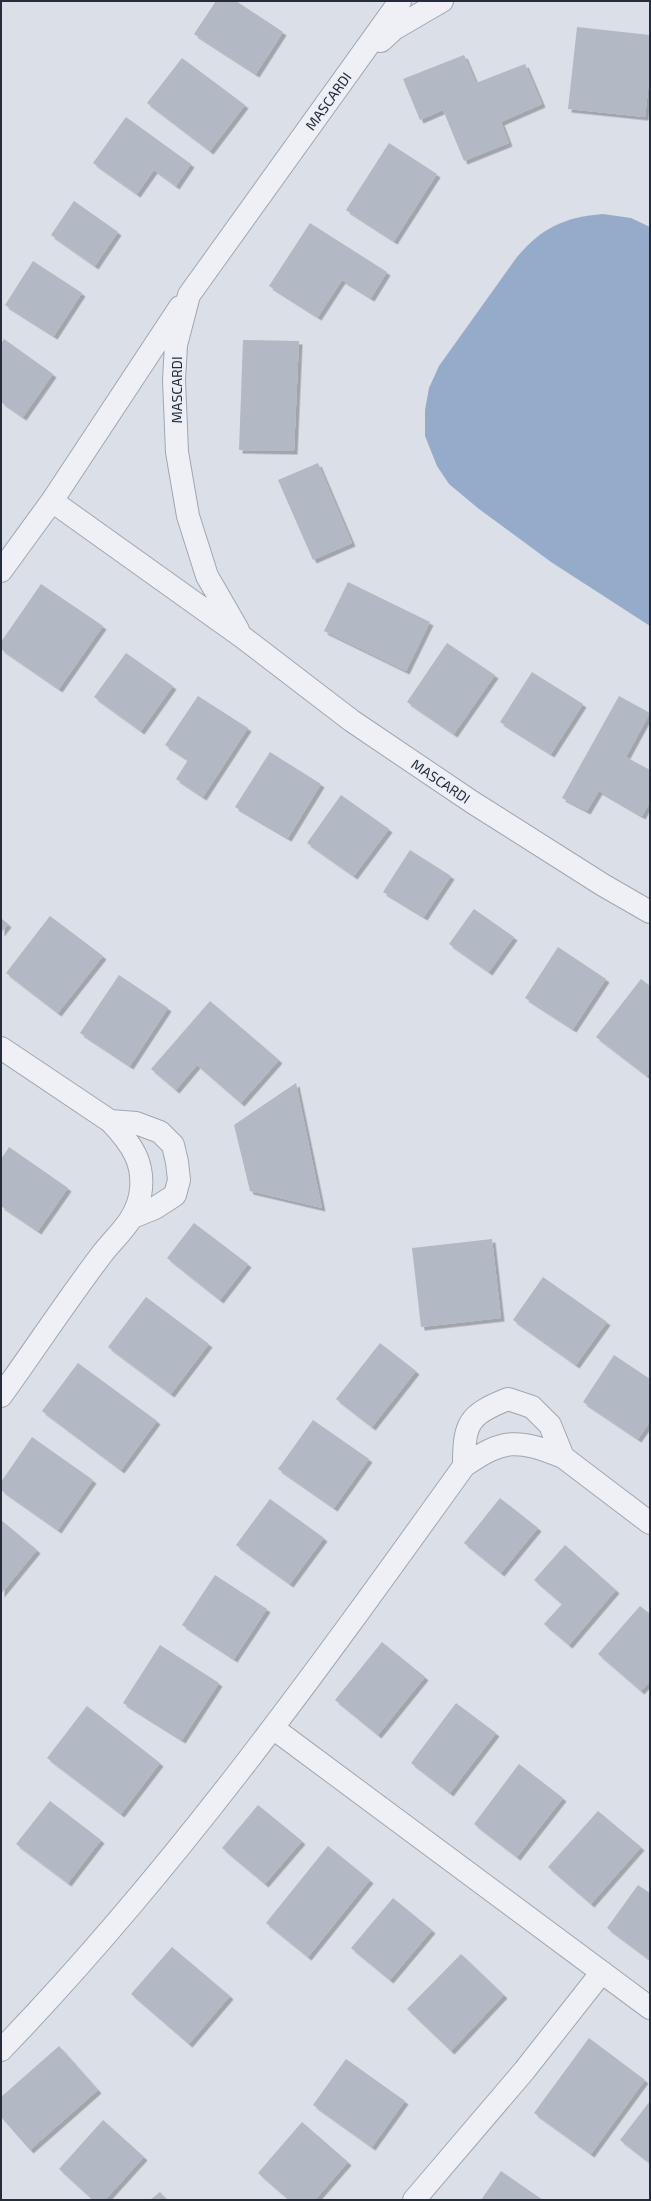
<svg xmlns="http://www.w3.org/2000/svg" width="651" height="2201" viewBox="0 0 651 2201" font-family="'Exo 2',sans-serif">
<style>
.water{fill:#94acc9}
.building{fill:#b2b8c4;filter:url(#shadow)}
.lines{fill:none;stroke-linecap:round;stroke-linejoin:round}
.minor-casing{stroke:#a1a6b1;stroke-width:24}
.minor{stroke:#eef0f5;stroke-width:22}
.labels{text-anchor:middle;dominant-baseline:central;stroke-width:3;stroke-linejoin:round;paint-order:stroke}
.street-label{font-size:14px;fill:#252d3d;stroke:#ebeef4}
</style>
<defs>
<filter id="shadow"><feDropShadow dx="3.5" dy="3.5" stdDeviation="0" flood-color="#0004"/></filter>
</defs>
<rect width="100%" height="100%" fill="#dbdfe7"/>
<!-- water -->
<path class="water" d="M603,214L631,218L650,227V626L551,562L479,509L449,484L437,466L425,436V410L429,388L439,366L517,257C541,228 565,217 603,214Z"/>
<!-- building -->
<path class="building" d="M216,1H236L283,32L256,74L194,34Z
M577,27L650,35V72L645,117L568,109Z
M464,55L476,83L525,64L542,104L501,122L509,143L464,161L443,110L420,120L403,79Z
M182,58L245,105L210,151L147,103Z
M126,117L191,164L176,186L154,170L137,194L93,163Z
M389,143L437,174L394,241L346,210Z
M74,201L118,232L95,266L51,235Z
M310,223L387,272L371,298L342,280L318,317L269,286Z
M33,261L82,293L54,336L5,305Z
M4,339L53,374L23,417L1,402V344Z
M243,340L299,341L294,451L239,450Z
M318,463L352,543L313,560L278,480Z
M348,582L430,622L406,671L324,631Z
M41,584L103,626L59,689L1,649V642Z
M447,643L495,675L454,734L407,702Z
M126,653L173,686L141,731L94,697Z
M532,672L583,704L551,754L500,722Z
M198,696L248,728L203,797L176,779L188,760L165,745Z
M619,696L650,713L626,757L650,770V802L642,816L599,791L587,811L562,798Z
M270,752L321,784L288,838L235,807Z
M341,795L389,829L354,876L307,843Z
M410,850L451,876L424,917L383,892Z
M474,909L514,937L489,972L449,944Z
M50,916L103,956L58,1013L6,973Z
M1,918L8,924L1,933Z
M558,947L606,979L573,1029L525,998Z
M119,975L168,1008L130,1066L80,1033Z
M641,979L650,986V1071L647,1076L596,1037Z
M210,1001L279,1060L241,1103L197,1065L176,1090L151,1069Z
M296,1083L322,1208L250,1191L234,1125Z
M9,1147L68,1188L38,1231L1,1206V1159Z
M194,1223L248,1264L220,1300L167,1258Z
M492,1239L501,1318L421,1327L412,1248Z
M543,1277L607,1322L576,1365L513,1320Z
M146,1297L209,1344L171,1394L108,1347Z
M380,1343L416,1371L372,1427L336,1399Z
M614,1355L650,1379V1422L638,1439L583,1402Z
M78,1363L157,1421L121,1470L42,1411Z
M313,1420L369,1459L334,1508L278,1469Z
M32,1437L93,1480L58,1530L1,1490V1482Z
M500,1498L538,1528L501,1573L464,1543Z
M270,1499L324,1538L290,1584L236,1545Z
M1,1520L37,1550L1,1594Z
M565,1545L616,1590L569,1645L544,1624L562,1604L534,1580Z
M215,1575L267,1609L234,1659L182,1625Z
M640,1606L650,1614V1681L641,1691L598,1654Z
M382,1642L425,1677L378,1735L335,1700Z
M160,1645L219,1683L182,1740L123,1703Z
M456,1703L496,1733L450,1793L411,1763Z
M87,1706L160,1763L121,1814L47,1758Z
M519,1764L563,1798L517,1857L474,1824Z
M50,1801L101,1840L68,1883L16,1844Z
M258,1805L302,1841L265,1884L222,1848Z
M598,1811L641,1847L591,1904L548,1867Z
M328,1846L370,1880L308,1957L266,1923Z
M638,1885L650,1893V1960L607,1928Z
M393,1898L432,1930L390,1980L351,1948Z
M172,1947L230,1996L189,2044L131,1994Z
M461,1954L504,1995L451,2051L407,2009Z
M589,2038L645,2080L591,2154L534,2113Z
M59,2046L98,2090L30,2150L1,2117V2097Z
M346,2059L405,2101L372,2147L313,2105Z
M650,2101V2163L620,2140Z
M103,2120L144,2157L105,2200H93L59,2169Z
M302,2122L348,2162L315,2200H289L258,2173Z
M501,2171L543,2200H481Z
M160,2192L167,2200H150Z"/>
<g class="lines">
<defs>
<path id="minor" d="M381,41L394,29L442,1
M52,501L241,636L352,721L472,802L603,885L650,912
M1,571L52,501L180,307
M238,630L207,576L188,516L177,452L174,380L176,345L189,295L400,1
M1,1048L110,1121L136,1123L160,1132L173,1145L177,1162L179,1180L175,1195L155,1208L133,1217
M1,1396C35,1349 67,1300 102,1254C116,1236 135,1221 140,1196C146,1164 132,1144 110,1121
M464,1466C464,1423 468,1415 508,1399L532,1407L550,1425L563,1457L650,1523
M273,1728L650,2008
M1,2050C174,1871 319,1668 464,1466C504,1438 518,1439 563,1457
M414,2200L524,2071L602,1972"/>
</defs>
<!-- minor casing -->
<use href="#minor" class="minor-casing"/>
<!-- minor -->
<use href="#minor" class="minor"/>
</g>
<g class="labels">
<!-- street labels -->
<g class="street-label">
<text transform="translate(328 101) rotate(-54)">MASCARDI</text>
<text transform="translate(176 390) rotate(-90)">MASCARDI</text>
<text transform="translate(441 781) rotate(34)">MASCARDI</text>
</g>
</g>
<!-- border -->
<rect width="651" height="2201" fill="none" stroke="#252d3d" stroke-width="4"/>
</svg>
